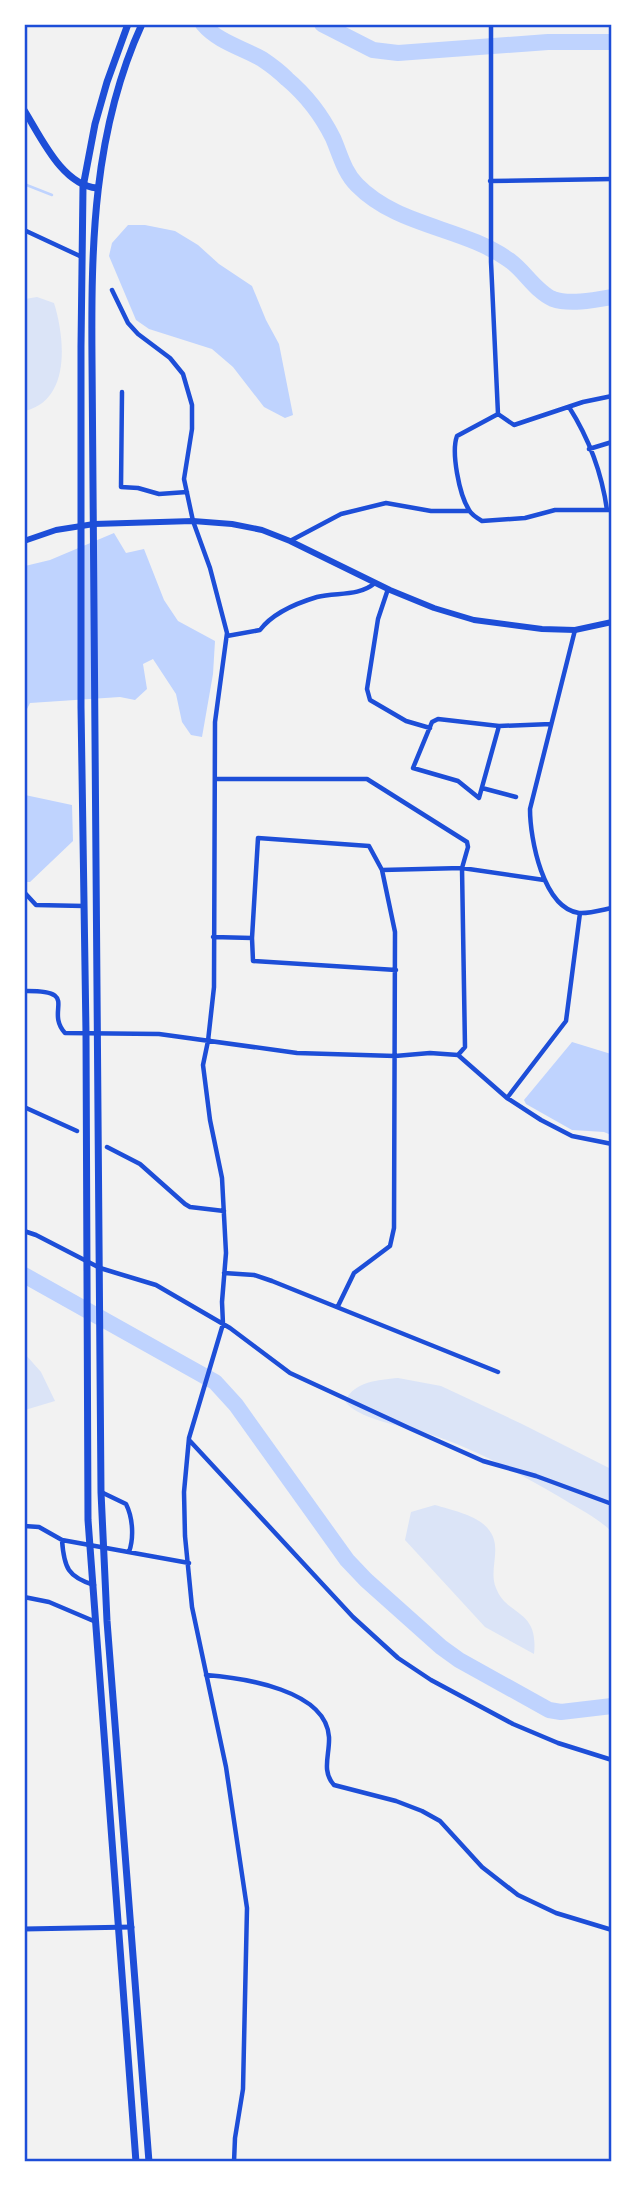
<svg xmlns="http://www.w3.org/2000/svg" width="636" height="2186" viewBox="0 0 636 2186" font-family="Inter,sans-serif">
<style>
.green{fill:#dbe4f7}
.water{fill:#bfd3fe}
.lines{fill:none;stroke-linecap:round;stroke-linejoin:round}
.stream{stroke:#bfd3fe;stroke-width:2.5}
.river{stroke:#bfd3fe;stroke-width:16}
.minor{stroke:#1d4ed8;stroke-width:4.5}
.tertiary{stroke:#1d4ed8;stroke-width:5}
.secondary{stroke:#1d4ed8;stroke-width:6}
.primary{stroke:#1d4ed8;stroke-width:7}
.trunk{stroke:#1d4ed8;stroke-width:7}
.neatline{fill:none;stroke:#1d4ed8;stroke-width:2.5}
</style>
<rect width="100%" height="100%" fill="#f2f2f2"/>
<!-- green -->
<path class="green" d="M37,297L54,303C65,338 71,400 25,411V299Z
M25,1354L41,1372L55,1401L25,1410Z
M398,1378L441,1386L522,1424L611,1469V1531C595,1516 577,1508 558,1496C514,1471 472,1447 423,1432C404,1427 355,1418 345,1401C355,1381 378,1380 398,1378Z
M435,1505C451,1510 478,1515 489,1530C503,1548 488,1569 496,1588C507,1617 539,1608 534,1654L485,1627L405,1540L411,1512Z"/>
<!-- water -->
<path class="water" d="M128,225H145L175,231L198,245L219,264L252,286L266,320L279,344L293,415L285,418L264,407L233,367L212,349L149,329L136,320L109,256L112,243Z
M114,533L126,553L144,549L164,600L178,621L215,641L213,674L202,737L191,735L182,722L176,694L153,659L143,664L147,689L135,700L120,697L30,703L25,713V566L50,560Z
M25,795L72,805L73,841L30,882H25Z
M572,1042L611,1054V1135L604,1132L572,1130L526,1104L524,1100Z"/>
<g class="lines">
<!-- stream -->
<path class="stream" d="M24,184L52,195"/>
<!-- river -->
<path class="river" d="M203,24C218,42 243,48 262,59C271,65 280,72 287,79C306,95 322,116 333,138C340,154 344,172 357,185C398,227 463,227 509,260C524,270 536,292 553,299C569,305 595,300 612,297
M322,24L373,50L398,53L548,42H612
M24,1275L215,1382L236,1405L347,1560L366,1580L441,1647L459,1660L549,1710L561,1712L612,1706"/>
<!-- minor -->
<path class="minor" d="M491,24V262L498,414L457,436C451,452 459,494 469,510C471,514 477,518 482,521L525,518L555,510H612
M490,181L612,179
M24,230L82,257
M112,290L128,323L138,334L170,358L183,374L192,405V429L184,479L193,521L210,568L227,633L215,722L214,987L208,1041L203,1065L210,1120L222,1178L226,1253L222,1302L223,1324L189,1438L184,1492L185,1536L192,1607L226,1767L247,1908L243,2089L235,2138L234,2162
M122,392L121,487L138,488L159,494L187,492
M569,407C588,437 602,474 607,510
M498,414L514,425L583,402L612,396
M589,449L612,442
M290,541L341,514L386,503L431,511H469
M388,589L378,619L367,689L370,700L406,721L430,728
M575,630L530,809C530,839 543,908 579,913C588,914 602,910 612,908
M227,636L260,630C272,614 297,603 317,597C337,592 358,597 375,583
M499,726L479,798L458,781L413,768L432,722L438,719L499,726L551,724
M215,779H367L467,842L468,847L462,868L465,1047L458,1055
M482,788L516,797
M382,870L462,868L544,880
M24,892L36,905L84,906
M213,937L252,938L258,838L369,846L382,870L395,932L394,1228L390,1246L354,1273L338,1306
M252,938L253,961L396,970
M24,991C82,990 44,1010 65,1033L159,1034L297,1053L395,1056L430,1053L458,1055L507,1098L541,1120L572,1136L612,1144
M507,1098L566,1021L580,913
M24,1107L77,1131
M107,1147L140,1164L185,1204L190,1207L224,1211
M24,1231L36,1235L100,1268L156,1285L230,1328L290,1373L409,1428L483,1461L536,1476L612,1504
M224,1273L254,1275L272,1281L498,1372
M190,1441L353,1617L398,1658L431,1680L513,1724L558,1743L612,1760
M101,1492L126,1504C133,1518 134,1538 129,1552
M24,1526L39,1527L62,1540L189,1563
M62,1540C64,1568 68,1577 94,1585
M24,1597L49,1602L96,1622
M206,1675C244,1678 326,1690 329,1737C330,1754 321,1771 334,1785L396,1801L422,1811L440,1821L482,1867L518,1895L556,1913L612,1930"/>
<!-- tertiary -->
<path class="tertiary" d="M24,1929L132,1927"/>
<!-- secondary -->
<path class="secondary" d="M24,541L56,530L94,524L193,521L232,524L262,530L290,541L390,590L434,608L474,620L542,629L575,630L612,622"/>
<!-- primary -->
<path class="primary" d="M24,110C41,137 62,185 97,188"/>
<!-- trunk -->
<path class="trunk" d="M128,24L107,82L95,124L83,187L81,347V707L86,1033L88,1520C105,1734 119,1948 136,2162
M142,24C93,131 91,245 92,360L101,1492L107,1621L149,2162"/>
</g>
<!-- border -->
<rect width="636" height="2186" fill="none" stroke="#ffffff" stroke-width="52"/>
<rect x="26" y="26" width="584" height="2134" class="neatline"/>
</svg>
